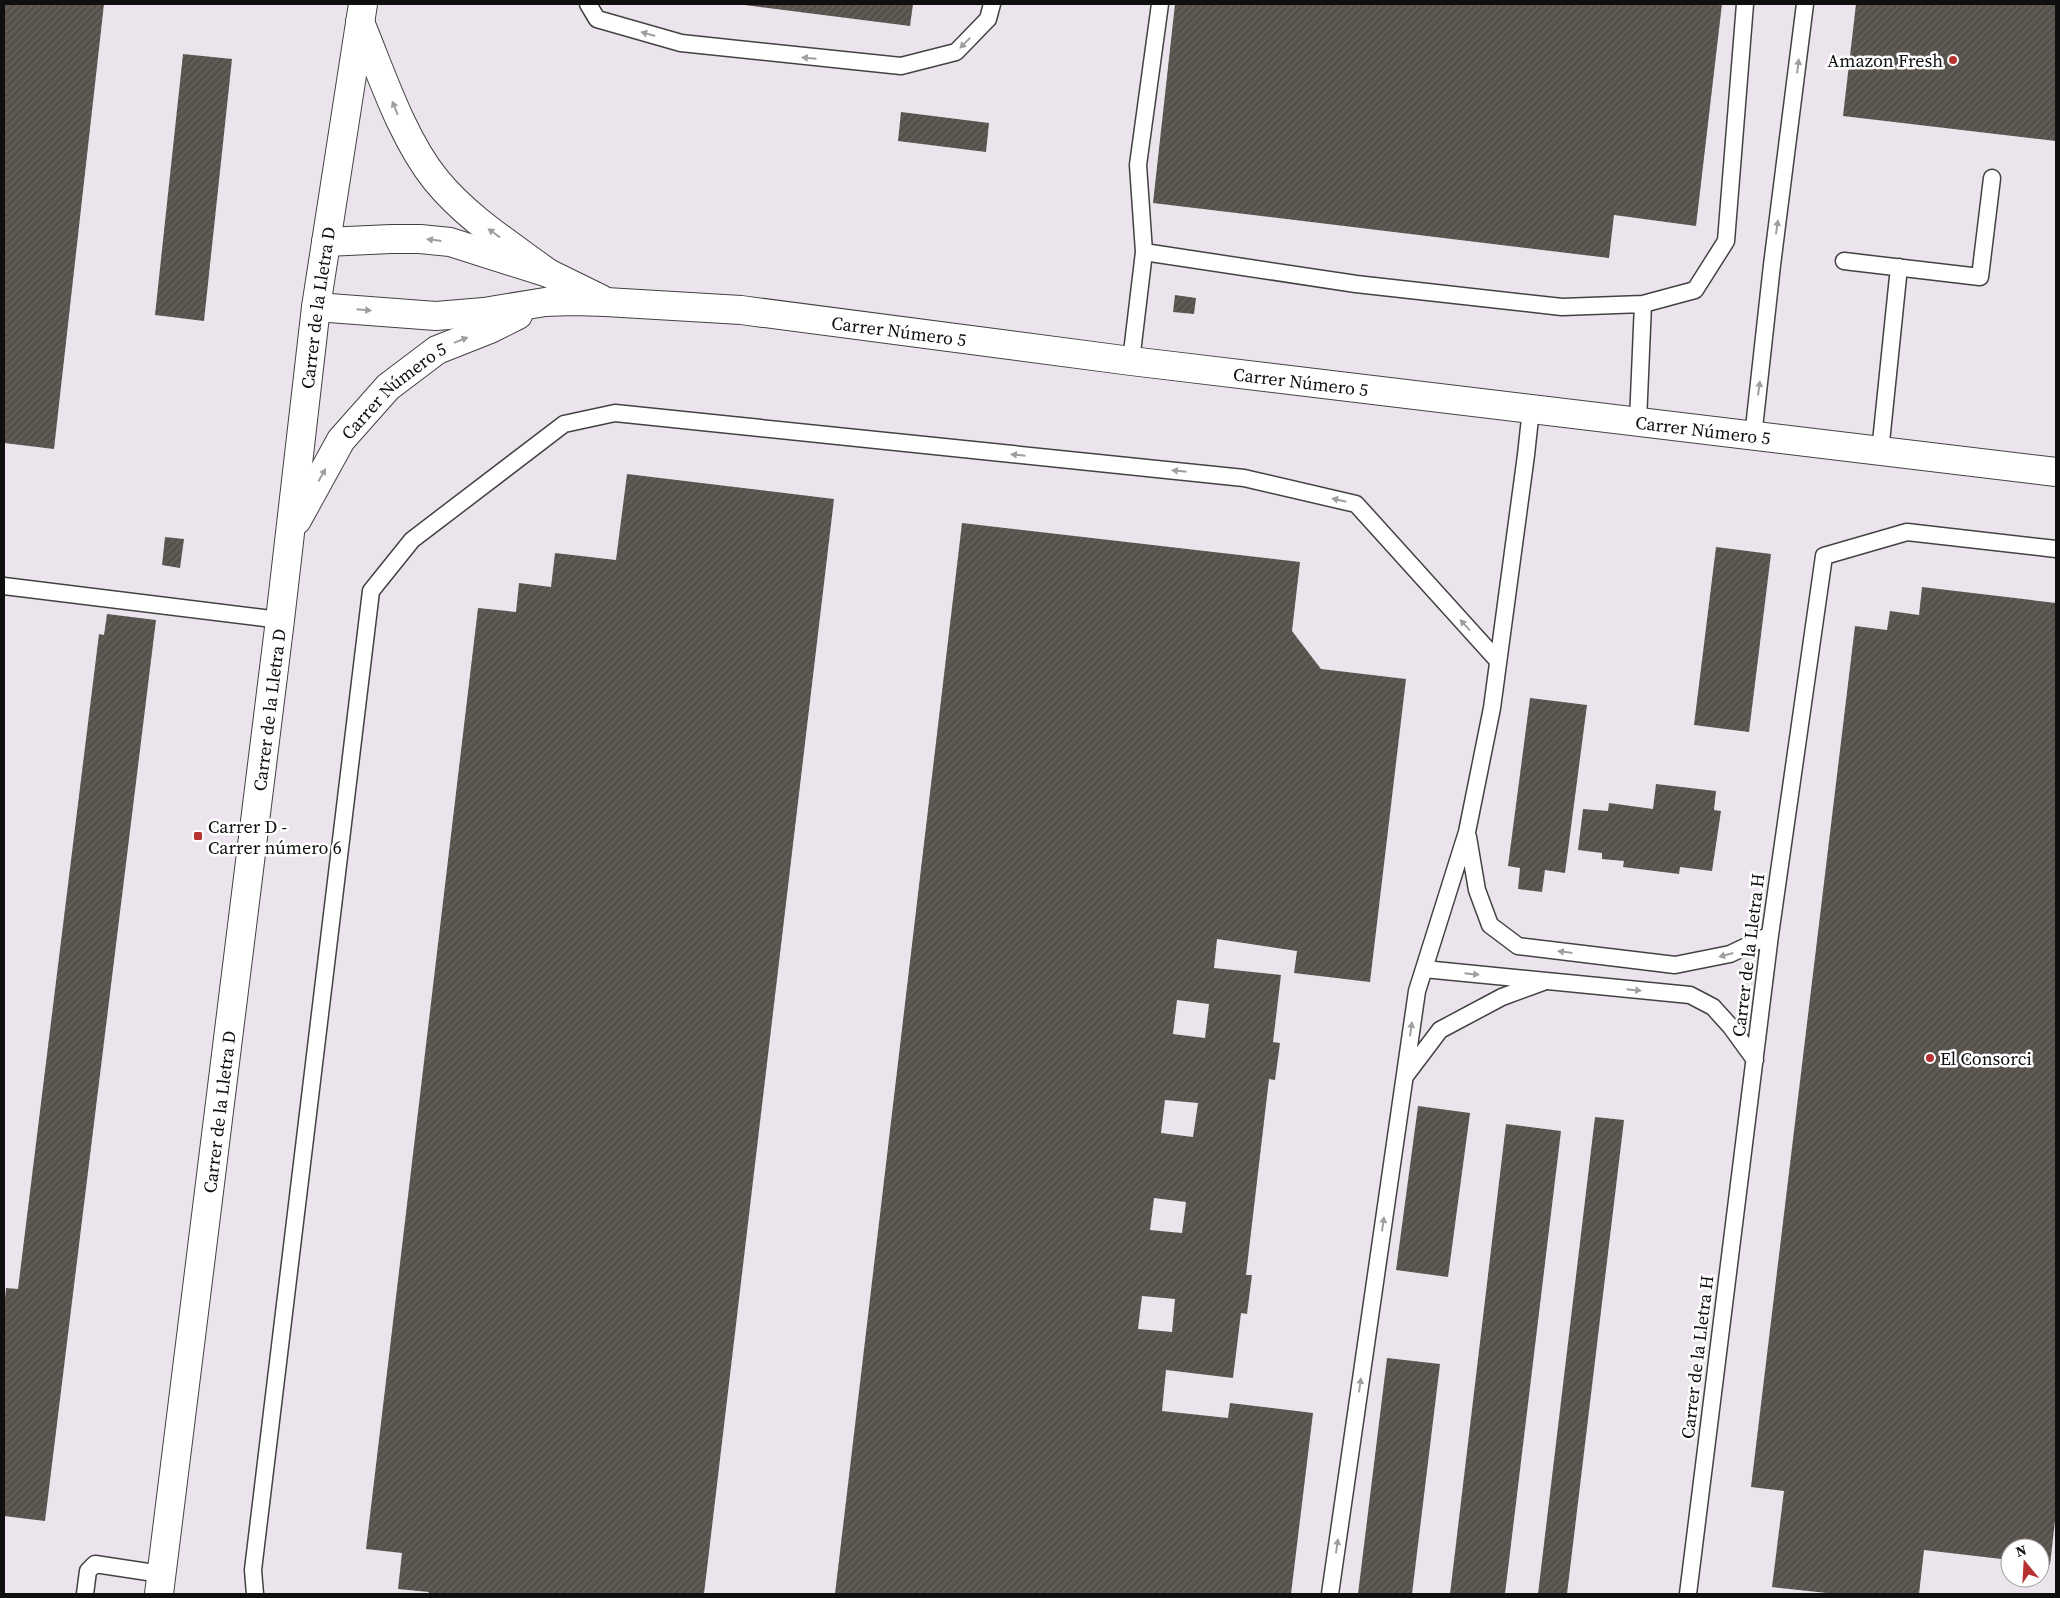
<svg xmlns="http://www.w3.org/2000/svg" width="2060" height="1598" viewBox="0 0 2060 1598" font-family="'Source Serif 4',serif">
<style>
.industrial{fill:#ece4ed;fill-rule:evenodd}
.building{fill:url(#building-hatch);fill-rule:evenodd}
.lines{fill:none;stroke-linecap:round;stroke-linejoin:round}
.lane-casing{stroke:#424242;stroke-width:19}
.street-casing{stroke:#424242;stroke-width:30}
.lane{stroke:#fff;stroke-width:16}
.street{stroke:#fff;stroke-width:28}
.oneway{fill:#9f9f9f}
.poi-dot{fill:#b53132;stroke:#fff;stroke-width:2}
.labels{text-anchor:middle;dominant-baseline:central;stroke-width:5;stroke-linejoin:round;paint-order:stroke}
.poi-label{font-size:18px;fill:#0f0f0f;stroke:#fff;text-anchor:start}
.street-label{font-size:18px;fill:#0f0f0f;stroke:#fff}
</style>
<defs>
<pattern id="building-hatch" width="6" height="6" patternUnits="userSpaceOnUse" patternTransform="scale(1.25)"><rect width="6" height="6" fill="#57514c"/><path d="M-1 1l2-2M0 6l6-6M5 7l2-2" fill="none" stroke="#6a6561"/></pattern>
</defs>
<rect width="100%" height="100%" fill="#fefcf2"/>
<!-- industrial -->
<path class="industrial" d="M4,4H2056V1594H4ZM2010,1548H2040V1578H2010Z"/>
<!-- building -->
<path class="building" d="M4,4H104L54,449L4,443Z
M737,4H913L910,26Z
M1175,4H1722L1696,226L1614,215L1609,258L1153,203Z
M1856,4H2056V141L1843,116Z
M183,54L232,59L204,321L155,315Z
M901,112L989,123L986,152L898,141Z
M1175,295L1196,298L1194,314L1173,312Z
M627,474L834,499L704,1594H428L429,1592L398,1589L402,1553L366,1549L478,608L516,612L519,583L551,587L555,553L616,560Z
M962,523L1300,562L1292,631L1321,669L1406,679L1370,982L1294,973L1297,951L1217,939L1214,968L1281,975L1273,1042L1280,1043L1275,1080L1269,1079L1246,1275H1252L1247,1314L1241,1313L1233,1378L1166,1370L1162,1411L1228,1418L1230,1403L1313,1413L1291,1594H835ZM1177,1000L1209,1004L1205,1038L1173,1034ZM1165,1100L1198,1103L1193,1137L1161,1133ZM1154,1198L1186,1202L1182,1233L1150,1230ZM1142,1296L1175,1299L1172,1332L1138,1329Z
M165,537L184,539L180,568L162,565Z
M1716,547L1771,554L1749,732L1694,725Z
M1922,587L2056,603V1512L2050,1565L2040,1564V1548H2010V1560L1924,1550L1919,1594H1836L1772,1587L1784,1491L1751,1487L1855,626L1887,630L1890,611L1919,615Z
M107,614L156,620L45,1521L4,1516V1309L6,1288L18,1289L99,634L104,635Z
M1530,698L1587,705L1565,873L1545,870L1542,892L1518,889L1520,868L1508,866Z
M1656,784L1716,791L1714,810L1721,811L1712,871L1680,867L1679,874L1623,867L1624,861L1602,859V853L1578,850L1583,809L1608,811L1609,803L1653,809Z
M1418,1106L1470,1113L1448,1277L1396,1270Z
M1595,1117L1624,1120L1567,1594H1538Z
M1506,1124L1561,1131L1505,1594H1450Z
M1387,1358L1440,1364L1412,1594H1358Z"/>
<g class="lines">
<defs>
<path id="lane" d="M588,4L597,19L681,43L901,66L956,52L988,19L992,4
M1144,252L1138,165L1160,4
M1844,261L1980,277L1992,178
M1131,361L1144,252L1356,284L1562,307L1643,304L1695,290L1726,241L1745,4
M1638,421L1643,304
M1753,437L1772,265L1805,4
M1880,452L1899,267
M4,586L280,620
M1468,837L1477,890L1490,925L1518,946L1675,965L1730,954L1770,935
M1424,969L1690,995L1713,1007L1731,1027L1755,1060
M1406,1075L1440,1030L1502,997L1543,982
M85,1594L88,1571L95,1564L161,1574
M255,1594L253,1570L371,591L412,540L564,424L615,413L1244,478L1356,504L1498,661
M1330,1594L1417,991L1467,832L1492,708L1526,455L1531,409
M1688,1594L1770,935L1824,556L1907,532L2056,549"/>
<g id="street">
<path d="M360,22C381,73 402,138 436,180C467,218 509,244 548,273"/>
<path d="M326,242L391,239H420L450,242L548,273L601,299"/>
<path id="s1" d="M316,307L436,316L484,312L545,302L573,301L606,302L741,310L1131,361L2056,472"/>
<path id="s2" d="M297,520L341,440L388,387L437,350L490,329L518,315"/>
<path id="s3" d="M159,1594L280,620L316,307L363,4"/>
</g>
</defs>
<!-- lane casing -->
<use href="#lane" class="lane-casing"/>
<!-- street casing -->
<use href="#street" class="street-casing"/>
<!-- lane -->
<use href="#lane" class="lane"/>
<!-- street -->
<use href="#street" class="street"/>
</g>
<!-- one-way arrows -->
<defs><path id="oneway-solid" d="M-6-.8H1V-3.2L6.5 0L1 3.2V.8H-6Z" transform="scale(1.25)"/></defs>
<g class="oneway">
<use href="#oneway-solid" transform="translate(648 34) rotate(-164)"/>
<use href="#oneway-solid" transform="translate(965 43) rotate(134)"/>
<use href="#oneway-solid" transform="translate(809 58) rotate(-175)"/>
<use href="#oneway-solid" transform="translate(1798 66) rotate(-83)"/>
<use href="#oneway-solid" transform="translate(395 108) rotate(-112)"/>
<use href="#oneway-solid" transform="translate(1777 227) rotate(-82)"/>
<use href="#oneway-solid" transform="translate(494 233) rotate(-144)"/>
<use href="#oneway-solid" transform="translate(434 240) rotate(-173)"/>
<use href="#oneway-solid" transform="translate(364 310) rotate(5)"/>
<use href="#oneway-solid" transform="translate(461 340) rotate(-22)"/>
<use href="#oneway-solid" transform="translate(1759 388) rotate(-82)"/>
<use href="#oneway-solid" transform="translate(1018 455) rotate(-174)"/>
<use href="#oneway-solid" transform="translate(1179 471) rotate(-174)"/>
<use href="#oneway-solid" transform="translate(322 475) rotate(-61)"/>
<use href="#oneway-solid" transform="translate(1339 500) rotate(-167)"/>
<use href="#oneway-solid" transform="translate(1465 625) rotate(-132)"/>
<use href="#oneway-solid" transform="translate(1565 952) rotate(-173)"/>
<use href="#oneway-solid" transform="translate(1726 955) rotate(165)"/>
<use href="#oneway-solid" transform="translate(1472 974) rotate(6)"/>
<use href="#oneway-solid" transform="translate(1634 990) rotate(6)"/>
<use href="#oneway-solid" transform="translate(1411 1029) rotate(-82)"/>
<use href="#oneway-solid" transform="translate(1383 1224) rotate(-82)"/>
<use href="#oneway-solid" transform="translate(1360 1385) rotate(-82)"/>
<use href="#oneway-solid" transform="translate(1337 1546) rotate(-82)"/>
</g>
<!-- markers -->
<g class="poi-dot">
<circle cx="1953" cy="60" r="5"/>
<rect x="193" y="831" width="10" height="10" rx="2.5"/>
<circle cx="1930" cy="1058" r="5"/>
</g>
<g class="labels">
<!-- poi labels -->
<g class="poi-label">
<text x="1943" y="60" text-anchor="end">Amazon Fresh</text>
<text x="208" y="826">Carrer D -<tspan x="208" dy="21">Carrer número 6</tspan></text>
<text x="1940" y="1058">El Consorci</text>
</g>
<!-- street labels -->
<g class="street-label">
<text stroke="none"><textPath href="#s3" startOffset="1296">Carrer de la Lletra D</textPath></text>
<text stroke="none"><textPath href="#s1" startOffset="586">Carrer Número 5</textPath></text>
<text stroke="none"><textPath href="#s1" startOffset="991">Carrer Número 5</textPath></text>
<text stroke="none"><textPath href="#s2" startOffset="164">Carrer Número 5</textPath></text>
<text stroke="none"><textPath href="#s1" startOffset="1396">Carrer Número 5</textPath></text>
<text stroke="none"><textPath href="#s3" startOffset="891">Carrer de la Lletra D</textPath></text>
<text transform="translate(1748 955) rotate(-83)">Carrer de la Lletra H</text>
<text stroke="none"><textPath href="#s3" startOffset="486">Carrer de la Lletra D</textPath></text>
<text transform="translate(1697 1357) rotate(-83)">Carrer de la Lletra H</text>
</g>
</g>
<!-- border -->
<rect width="2060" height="1598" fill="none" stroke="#0f0f0f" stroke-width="10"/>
<!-- north arrow -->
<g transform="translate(2025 1563) rotate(342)"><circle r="24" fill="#ffffff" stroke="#9f9f9f"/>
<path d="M0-4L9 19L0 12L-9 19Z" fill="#b53132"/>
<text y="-8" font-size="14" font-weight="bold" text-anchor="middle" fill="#0f0f0f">N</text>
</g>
</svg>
